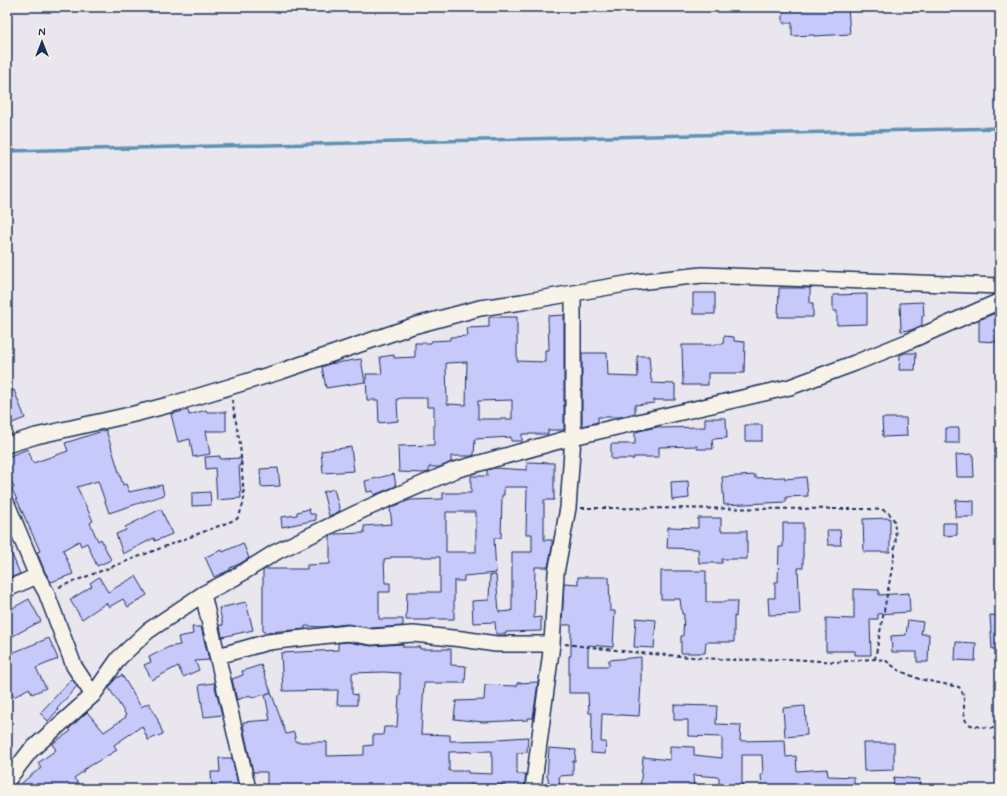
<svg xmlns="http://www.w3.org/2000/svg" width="1007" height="796" viewBox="0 0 1007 796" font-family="Mynerve,sans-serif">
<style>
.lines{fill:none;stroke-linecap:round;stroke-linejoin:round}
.stream{stroke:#5f91b4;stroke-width:3.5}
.building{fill:#c8c9fb;stroke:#1b2f5e;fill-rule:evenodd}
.minor-casing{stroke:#1b2f5e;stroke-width:18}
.path{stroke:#1b2f5e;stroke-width:2;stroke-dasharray:4 3;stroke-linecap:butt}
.minor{stroke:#f7f3e8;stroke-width:15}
</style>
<rect width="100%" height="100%" fill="#e9e6ee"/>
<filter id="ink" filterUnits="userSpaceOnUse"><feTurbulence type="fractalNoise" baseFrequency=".025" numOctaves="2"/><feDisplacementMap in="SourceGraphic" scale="8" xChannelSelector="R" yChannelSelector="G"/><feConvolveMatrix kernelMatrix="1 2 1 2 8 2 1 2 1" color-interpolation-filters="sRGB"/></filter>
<g filter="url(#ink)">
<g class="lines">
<!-- stream -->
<path class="stream" d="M7,151L1000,128"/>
</g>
<!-- building -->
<path class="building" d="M848,7L850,34L814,36V35L792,36V23H783V10Z
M779,288H810V303H813V317H778Z
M693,293H715V314H693Z
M867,294V324L837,325V311H833V295Z
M923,302L924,316H922V325L911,330L901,331L900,303Z
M993,314H998L997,342L979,341V320Z
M564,315V430H548V434H522V441H511V437L475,439L474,455L471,456H451V462L440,467H429V472L424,473L399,472L398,446L434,445V407H427V398H402L397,399L398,421L379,423L378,400H367L366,374H382L380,357L394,355V358L415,357V343H431V341L450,340V337L468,336L467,328L489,327V317H517V361L545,362V350H549L548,316ZM467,362L466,405L447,404L446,363ZM512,400V419H478V401Z
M724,336L734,337V341L745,342L744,373H708V385H683L682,345H715V344H723Z
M582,353H607L608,376L638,377L637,356H649L651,380H652V383L675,384V400H654V403L635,405V413L620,417H598V422L582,426Z
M905,353H916L915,370H899L900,355Z
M361,359L365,382L326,388L322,367L329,364Z
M14,390L25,418L7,425V393Z
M188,410L189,415L206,410L207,412H226V431H206L210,454L193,457L190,439L178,442L171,414Z
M705,418H726L727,438L712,439L713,449H697V446L659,447V457H634V459H611V444H635V432L657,427H660V428L705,427Z
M882,418H906L907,436L883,437Z
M745,425H762V441H745Z
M946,428H959V443H946Z
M106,430L123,485L126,484L129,492L162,485L164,495L109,513L98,481L77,487L93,521L90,523L98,541L101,539L111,560L97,566L87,543L81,546L79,541L63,550L73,574L51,582L45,572L37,552L40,551L12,489L14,488L7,468V457L28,449L33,463L68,451L65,443Z
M351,447L354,471L323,473L321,451Z
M973,454L974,477H957L956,455Z
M220,456V459L241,458V465H239L241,498L217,500L215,468L206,469L205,457Z
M527,462L554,463V500H544V540H552V547L548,567H535L534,618L541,617V631L506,632V634H496L495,622L473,623L472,601L489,600L490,575H496L499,612L512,611V552H532V534H526L527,487H504V495H502L501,538H494L496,573L464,576V581H454V619H430V620H406L407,592H440V557H391V558L384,559L385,583H390V592H379V619H403V626L372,628L347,624L322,627L305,626V629L281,631L263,632V571L265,569H307V565L330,564V536L335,534L364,533V526L392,524L390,508L410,500L443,499V493H471V476H487V470L494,468L527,470ZM446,512H476V552H446Z
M278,468L280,486L261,487L260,469Z
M394,474L396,486L374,495L373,491L367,492L365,481Z
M755,475V478L785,477V479L806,477L808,496L786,497V502L724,505L722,477Z
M688,481L689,498L672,500L671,482Z
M334,489L340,511L329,516L323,492Z
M210,492L211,505L192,506V493Z
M956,500L974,501V517H955Z
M161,509L172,534L155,541L154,538L123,554L116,534L126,530L125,527Z
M309,509L310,514H315L316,520L282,527L281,517L297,515V512Z
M698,518H721V531H747V559H722V563H699L698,549L667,548L668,527L698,528Z
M890,518V552H864L863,519Z
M783,523H803V568H798L800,614L769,615L768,598H775V582H778L779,547H783Z
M943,523H957V535L943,536Z
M827,530H840L841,545H828Z
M7,542L20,574L7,579Z
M243,543L249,558L239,564L230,568V570L214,577L205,557L222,550L223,552Z
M661,571H706V602H725V601H737L736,617L734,616V642H706L705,653H681V636H683L684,614H682L680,599H661Z
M136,576L147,595L128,607L123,599L109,607L106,603L82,619L70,600L92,586L90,583L99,577L108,592Z
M578,577H609L610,611H615L613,647L588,645V666H609V660L641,657V683L639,716L602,714L601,742H606L605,754L591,753L592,713H589L588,693H569V656H571V625H562L564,583L578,584Z
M854,589L879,590V595L909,593L910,612L878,614V619H870L871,655H855V651H826V618L854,619Z
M29,599L41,621L11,637L7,631V617L11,615L9,610Z
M246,602L253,630L222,637L220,625H223L219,608Z
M990,615L1000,616V649H992Z
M636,618L656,620L654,648L634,647Z
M908,620L923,622L921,634H929L928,662H917V652H892L891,636L906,635Z
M192,627H201L209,660L195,661L199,670L183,677L178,666L152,680L144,665L151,662L149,657L169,647L180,645L178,637L193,634Z
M49,638L58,659L36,668L46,688L32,694L29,688L14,697L7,684V655Z
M348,642L371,646L403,644V647H420V649H451V665L466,666L465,683H424L421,734L450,735V741L498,740V739L528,737L527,752L517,753V774H526L524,789H505V785H469V789H267V772H253L245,736L243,722L270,720L265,694L252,698L250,695L237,700L232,679L243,675L242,671L261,665L271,692L266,694L271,692L286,734L294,732L296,742H327V756L364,755V746L373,745V735H383L384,727H397L399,696H400V673L384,672L352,673V694L357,695V705H337L338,690L283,691L281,653L338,650V643ZM492,751V774L468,773V771H449V752Z
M956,642L976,643L975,661L955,660Z
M122,675L141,707L149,703L157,718L163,734L148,740L142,726L114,745L117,750L83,770L84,771L74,778L82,789H15L30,776L41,768L38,763L56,750L52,744L71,731L69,729L87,712L104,732L126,717L125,715H126L109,688L115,679Z
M72,679L77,686L57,709L58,710L48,721L40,713Z
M538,682L533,718H528V720L483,722L454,719L456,701L484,700L485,685L517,686V683Z
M214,683L222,715L204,717L199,685Z
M674,705L717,706L716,724L741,725L740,741L785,740L786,757L796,756L797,771L827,769L828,776L854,777V789H762L761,774H763L762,755H742V788H719V777L693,775L694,789H640L643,757L670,760V746L694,747V755L722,758V737L688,736V720H674Z
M805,706L807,735L785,737L783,708Z
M863,743H894V770L864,771Z
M549,748L576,750L575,761H573V775L559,776L560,789H549L548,777H547Z
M219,758H232L239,789H212L211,772H220Z
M894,777L920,779L919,789H893Z"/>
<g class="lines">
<defs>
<path id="minor" d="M7,445L36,436L134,414L176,403L282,371L413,326L480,308L522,302L637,282L702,275L1000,286
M7,504L37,576L46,592L74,666L93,695
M7,589L37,576
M203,594L248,789
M218,656L268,642L348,633L372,637L413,634L462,639L496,644H552
M7,781L30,751L93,695L119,658L148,631L203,594L234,578L276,552L365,509L455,470L573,437L790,387L855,363L907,342L1000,301
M533,789L552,644L556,573L568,508L573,437V293"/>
</defs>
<!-- minor casing -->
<use href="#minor" class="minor-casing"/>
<!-- path -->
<path class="path" d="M581,508L868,509L883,510L888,512L894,520L896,537L893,563L875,659
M59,587L237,519C241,512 243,506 244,498L240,444L232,400
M565,644L640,653L731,660L790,659L837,662L858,660L875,659L885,660L898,670L919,679L959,687C959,687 962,691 962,692C967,701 960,719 969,724C973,727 994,728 1000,729"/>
<!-- minor -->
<use href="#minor" class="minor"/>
</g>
</g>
<!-- margin -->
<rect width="1007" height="796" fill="none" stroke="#f7f3e8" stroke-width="24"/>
<rect x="12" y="12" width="983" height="772" fill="none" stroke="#1b2f5e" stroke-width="1.5" filter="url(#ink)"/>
<!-- north arrow -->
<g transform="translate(42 42)" stroke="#f7f3e8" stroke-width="3" paint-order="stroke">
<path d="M0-3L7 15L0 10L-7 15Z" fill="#1b2f5e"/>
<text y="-6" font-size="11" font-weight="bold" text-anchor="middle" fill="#1b2f5e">N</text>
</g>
</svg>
